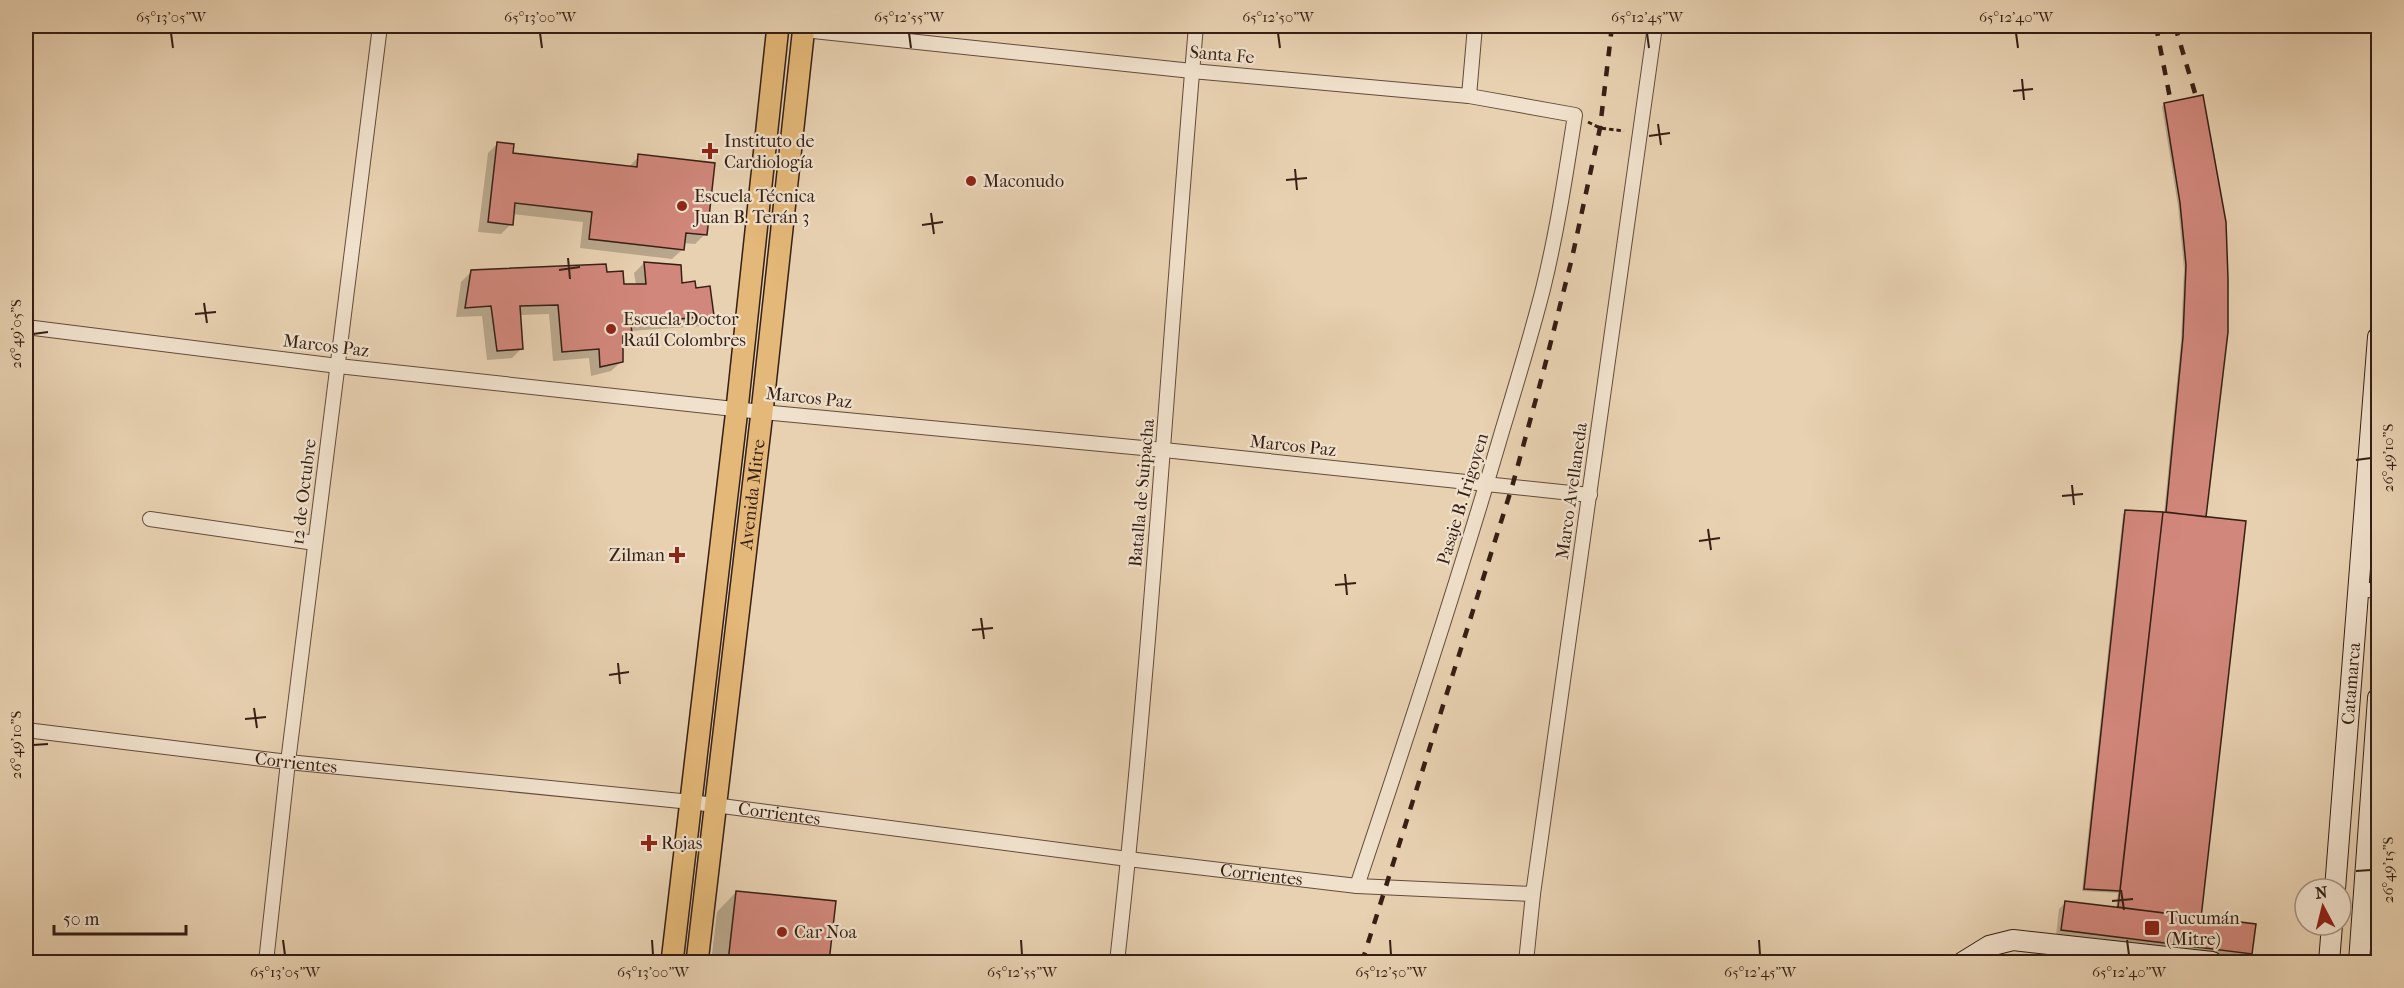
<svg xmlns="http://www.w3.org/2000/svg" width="2404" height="988" viewBox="0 0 2404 988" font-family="'IM FELL French Canon',serif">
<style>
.shadow{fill:#0003}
.building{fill:#d1877b;stroke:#351e14;stroke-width:1.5}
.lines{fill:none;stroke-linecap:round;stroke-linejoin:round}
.minor-casing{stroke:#624b3b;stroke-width:16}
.secondary-casing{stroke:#351e14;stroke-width:22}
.primary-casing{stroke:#351e14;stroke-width:24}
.path{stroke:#351e14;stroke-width:3;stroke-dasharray:4.5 3;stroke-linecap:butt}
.minor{stroke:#f0e1cc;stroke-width:14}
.secondary{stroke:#f0e1cc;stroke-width:20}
.primary{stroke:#e4b878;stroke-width:21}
.rail{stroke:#351e14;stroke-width:4.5;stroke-dasharray:10 10;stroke-linecap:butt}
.ticks{fill:none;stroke:#351e14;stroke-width:2}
.poi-dot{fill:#8f2418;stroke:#f0e1cc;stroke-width:2}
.labels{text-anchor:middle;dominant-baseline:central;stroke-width:4.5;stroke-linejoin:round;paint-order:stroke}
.street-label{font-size:18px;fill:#351e14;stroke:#f0e1cc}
.poi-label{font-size:18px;fill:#351e14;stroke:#f0e1cc;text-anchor:start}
.neatline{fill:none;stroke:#351e14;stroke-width:2}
.ticks-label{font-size:15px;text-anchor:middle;fill:#351e14}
</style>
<rect width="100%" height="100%" fill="#e8d1b1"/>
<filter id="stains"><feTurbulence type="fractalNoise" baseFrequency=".00333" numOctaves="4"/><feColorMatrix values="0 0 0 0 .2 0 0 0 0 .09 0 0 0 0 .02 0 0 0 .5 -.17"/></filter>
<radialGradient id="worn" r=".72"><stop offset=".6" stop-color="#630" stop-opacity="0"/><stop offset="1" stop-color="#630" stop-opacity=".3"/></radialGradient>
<!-- shadow -->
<path class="shadow" d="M2202,96L2205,518L2200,917L2251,953L2244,960L2056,936L2059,909L2066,902L2116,909L2118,893L2082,891L2123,514L2126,511L2164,514L2181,341L2184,269L2178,206L2162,107L2164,104Z
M498,143L511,154L628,168L639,156L705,234L695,244L683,243V249L672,259L580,248L583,222L512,214L511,224L501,234L478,232L488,153Z
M644,263L681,284L694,289L712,316L702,326L630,331L631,334L621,343L622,361L611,371L591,376L589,358L553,361L549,314L519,315L522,348L512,358L487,360L482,316L456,317L461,282L471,272L606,274L623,285H636L634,273Z
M736,892L834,902L828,962H711L717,912Z"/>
<!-- building -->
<path class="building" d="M2203,95L2226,222L2228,278V332L2206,517L2166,512L2183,337L2186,265L2180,203L2164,103Z
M497,142L514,144L513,153L637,167L638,154L715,163L707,235L686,233L684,250L589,239L592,212L515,203L513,225L488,222Z
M644,262L681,265L682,283L695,281L696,288L710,286L714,316L631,323L632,335L623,336V362L600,367L599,349L562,352L558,305L520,306L523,349L497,351L491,306L465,308L471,270L606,264L607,272L623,271L624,284H646Z
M2125,510L2163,512L2120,891L2084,889Z
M2163,512L2246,521L2201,918L2118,907Z
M736,891L836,901L829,962H728Z
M2065,901L2256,924L2252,954L2061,930Z"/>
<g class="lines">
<defs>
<g id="minor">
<path d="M797,26L804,30L1192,71L1469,96L1575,115C1566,173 1557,232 1543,289C1531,336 1517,382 1503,428C1458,582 1408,734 1357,886"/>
<path d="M1469,96L1475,26"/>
<path d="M26,327L338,366L762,412L1164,450L1590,495"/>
<path d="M150,519L315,543"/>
<path d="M2359,589L2378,591"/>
<path id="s1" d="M26,730L288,762L691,802L1128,859L1357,886L1533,894"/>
<path d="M266,962L288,762L380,26"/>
<path d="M1117,962C1152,651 1169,338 1196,26"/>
<path d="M1526,962L1533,894L1655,26"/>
</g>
<g id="secondary">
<path id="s2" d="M2335,889L2378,337"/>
<path d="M1963,962L1989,946L2013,940L2212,962"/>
<path d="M2329,962L2332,925"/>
<path d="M2359,962L2378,698"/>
</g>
<g id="primary">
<path d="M672,962L737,409L778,26"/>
<path id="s3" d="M697,962L762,412L804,26"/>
</g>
</defs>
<!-- minor casing -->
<use href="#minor" class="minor-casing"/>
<!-- secondary casing -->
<use href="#secondary" class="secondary-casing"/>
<!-- primary casing -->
<use href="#primary" class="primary-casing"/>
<!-- path -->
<path class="path" d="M1588,122L1600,128L1624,131"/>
<!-- minor -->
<use href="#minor" class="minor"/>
<!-- secondary -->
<use href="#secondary" class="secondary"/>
<!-- primary -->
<use href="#primary" class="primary"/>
<!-- rail -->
<path class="rail" d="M2156,26L2170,98
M2175,26L2195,93
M1362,962L1512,487L1543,373L1572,258L1600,128L1612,26"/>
</g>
<!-- ticks -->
<path class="ticks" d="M171,33L173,48M540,33L542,48M909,33L911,48M1278,33L1280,48M1647,33L1649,48M2016,33L2018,48M2022,79L2024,100M2013,91L2033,89M1658,124L1661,145M1649,136L1670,133M1295,169L1297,190M1286,180L1307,178M931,213L934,234M922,225L943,222M568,258L570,279M559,270L580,267M204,303L207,323M195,314L216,312M33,334L48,332M2356,460L2371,458M2072,485L2074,505M2062,496L2083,494M1708,529L1711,550M1699,541L1720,538M1345,574L1347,595M1335,585L1356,583M981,618L984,639M972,630L993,628M618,663L620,684M609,675L629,672M254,708L257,728M245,719L266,717M33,745L48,744M2356,871L2371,870M2121,890L2124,910M2112,901L2133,899M283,940L285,955M652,940L653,955M1021,940L1022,955M1390,940L1391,955M1759,940L1760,955M2127,940L2129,955"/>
<!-- markers -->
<g class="poi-dot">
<path d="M707 142h6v6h6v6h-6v6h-6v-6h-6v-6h6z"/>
<circle cx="971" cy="181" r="6"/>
<circle cx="682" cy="206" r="6"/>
<circle cx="611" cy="329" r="6"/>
<path d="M674 546h6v6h6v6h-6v6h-6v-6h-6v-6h6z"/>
<path d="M646 834h6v6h6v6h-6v6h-6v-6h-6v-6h6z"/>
<rect x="2144" y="920" width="16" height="16" rx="3"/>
<circle cx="782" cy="932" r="6"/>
</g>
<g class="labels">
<!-- street labels -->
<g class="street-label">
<text transform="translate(1222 55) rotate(5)">Santa Fe</text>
<text transform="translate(326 346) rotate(7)">Marcos Paz</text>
<text transform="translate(809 398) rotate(6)">Marcos Paz</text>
<text transform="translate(1293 446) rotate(6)">Marcos Paz</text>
<text transform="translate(1572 491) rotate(-82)">Marco Avellaneda</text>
<text transform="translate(304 492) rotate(-83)">12 de Octubre</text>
<text transform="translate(1142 493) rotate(-85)">Batalla de Suipacha</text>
<text stroke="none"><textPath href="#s3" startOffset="471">Avenida Mitre</textPath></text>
<text transform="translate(1463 499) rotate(-73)">Pasaje B. Irigoyen</text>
<text stroke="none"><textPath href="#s2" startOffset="206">Catamarca</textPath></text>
<text stroke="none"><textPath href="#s1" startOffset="272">Corrientes</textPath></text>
<text stroke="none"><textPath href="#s1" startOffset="758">Corrientes</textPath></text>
<text stroke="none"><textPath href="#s1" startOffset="1244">Corrientes</textPath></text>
</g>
<!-- poi labels -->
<g class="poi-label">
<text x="724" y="141">Instituto de<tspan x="724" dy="21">Cardiología</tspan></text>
<text x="983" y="181">Maconudo</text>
<text x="694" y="196">Escuela Técnica<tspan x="694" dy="21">Juan B. Terán 3</tspan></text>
<text x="623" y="319">Escuela Doctor<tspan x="623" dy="21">Raúl Colombres</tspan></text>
<text x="665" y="555" text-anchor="end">Zilman</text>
<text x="661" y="843">Rojas</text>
<text x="2166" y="918">Tucumán<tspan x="2166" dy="21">(Mitre)</tspan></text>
<text x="794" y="932">Car Noa</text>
</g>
</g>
<!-- margin -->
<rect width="2404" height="988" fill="none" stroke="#e8d1b1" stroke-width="66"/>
<!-- north arrow -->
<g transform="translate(2323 907) rotate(353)"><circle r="28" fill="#f0e1cc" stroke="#a59382" stroke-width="1.5"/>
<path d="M0-4.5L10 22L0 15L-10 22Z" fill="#8f2418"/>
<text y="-9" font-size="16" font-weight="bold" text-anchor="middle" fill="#351e14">N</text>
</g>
<!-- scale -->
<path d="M54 925v9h132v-9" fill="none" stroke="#351e14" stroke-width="3"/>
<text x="63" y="925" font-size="18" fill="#351e14" stroke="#f0e1cc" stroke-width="4.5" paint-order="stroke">50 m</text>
<rect x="33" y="33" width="2338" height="922" class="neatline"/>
<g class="ticks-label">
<text x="171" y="22">65°13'05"W</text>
<text x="540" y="22">65°13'00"W</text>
<text x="909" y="22">65°12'55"W</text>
<text x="1278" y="22">65°12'50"W</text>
<text x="1647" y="22">65°12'45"W</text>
<text x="2016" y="22">65°12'40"W</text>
<text transform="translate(16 334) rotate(-90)" y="5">26°49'05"S</text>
<text transform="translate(2388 458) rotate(-90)" y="5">26°49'10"S</text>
<text transform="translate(16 745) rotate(-90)" y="5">26°49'10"S</text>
<text transform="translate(2388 870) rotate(-90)" y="5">26°49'15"S</text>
<text x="285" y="977">65°13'05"W</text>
<text x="653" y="977">65°13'00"W</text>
<text x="1022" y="977">65°12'55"W</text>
<text x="1391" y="977">65°12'50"W</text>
<text x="1760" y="977">65°12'45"W</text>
<text x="2129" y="977">65°12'40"W</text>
</g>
<rect width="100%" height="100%" filter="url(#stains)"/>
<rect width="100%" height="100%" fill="url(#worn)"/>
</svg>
